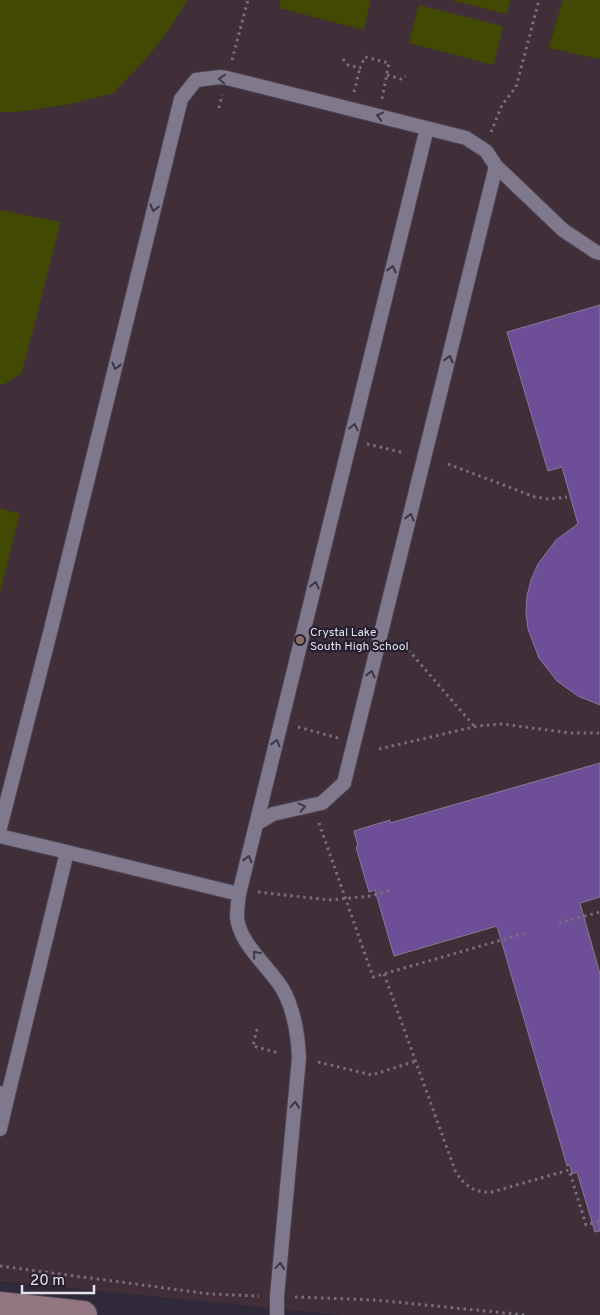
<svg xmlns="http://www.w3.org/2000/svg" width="600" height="1315" viewBox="0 0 600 1315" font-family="Overpass,sans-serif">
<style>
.education{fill:#402e38}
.green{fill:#414902}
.building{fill:#6d4e97;stroke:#847d91}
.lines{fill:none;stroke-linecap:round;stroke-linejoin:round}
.lane-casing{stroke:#494452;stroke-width:16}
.secondary-casing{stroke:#494452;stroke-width:30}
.path{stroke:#756f7e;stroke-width:3;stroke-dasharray:2.5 4;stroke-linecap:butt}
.lane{stroke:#80798d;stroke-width:14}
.secondary{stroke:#947683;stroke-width:28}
.oneway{stroke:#3c3647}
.education-dot{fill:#8d6e63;stroke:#262030;stroke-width:2}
.labels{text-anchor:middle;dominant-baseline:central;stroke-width:4.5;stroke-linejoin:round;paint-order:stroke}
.poi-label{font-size:12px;fill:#e5e1ed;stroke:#262030;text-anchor:start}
</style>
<rect width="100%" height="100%" fill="#30293a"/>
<!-- education -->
<path class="education" d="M0,0H600V1315H340L0,1281Z"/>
<!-- green -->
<path class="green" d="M0,0H188L168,31L146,59L114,93L66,105L16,112H0Z
M281,0H371L364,30L279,8Z
M451,0H511L507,14Z
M563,0H600V59L549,48Z
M419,5L503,26L494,65L409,43Z
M0,210L61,222L22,373L3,385L0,384Z
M0,508L20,514L0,594Z"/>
<!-- building -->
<path class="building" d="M600,305V705L578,696L557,681L539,658L528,629L526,612L527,596L531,580L538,564L556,540L578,524L562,467L548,471L507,332Z
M600,763V897L580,903L600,974V1231L595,1232L577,1172L572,1174L570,1165L567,1166L497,926L394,956L375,890L369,892L356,847L358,846L354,831L390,820V823Z"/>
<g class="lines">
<defs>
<path id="lane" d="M256,824L273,814L322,803L344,783L496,166
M0,828L51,629L181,99L196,80L220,77L227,78L466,138L486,151L496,166L563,230L596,252L600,253
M0,836L67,852
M0,1093L8,1095L67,852L239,894
M0,1129L8,1095
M277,1315V1296L299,1058C298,1034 294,1009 282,988C268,966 239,943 237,917C237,910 238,902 239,894L427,128"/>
<path id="secondary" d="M0,1306L83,1315"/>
</defs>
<!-- lane casing -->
<use href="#lane" class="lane-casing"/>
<!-- secondary casing -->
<use href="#secondary" class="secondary-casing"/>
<!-- path -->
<path class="path" d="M343,59L348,65L360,68L365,57L389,63L382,99
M232,60L248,0
M387,75L401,79L406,76
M354,92L360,68
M219,108L222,95
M491,132L502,105L516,87L539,0
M367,444L405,453
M448,464L535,497L549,499L567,497
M404,645L475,727
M298,727L338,738
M379,749L478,726L503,724L570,733H600
M319,823L373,977L526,933
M258,892L329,900L371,896L391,890
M559,923L600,912
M384,974L456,1173C466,1186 474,1193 492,1192L569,1170L586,1225L600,1221
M257,1029L253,1046L279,1053
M318,1062L372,1075L416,1061
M0,1266L210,1294L259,1296
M295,1297L375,1300L526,1315"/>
<!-- lane -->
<use href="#lane" class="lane"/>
<!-- secondary -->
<use href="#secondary" class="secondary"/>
</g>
<!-- one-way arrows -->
<defs><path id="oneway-chevron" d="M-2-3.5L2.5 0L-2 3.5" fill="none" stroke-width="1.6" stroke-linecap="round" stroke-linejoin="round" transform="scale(1.25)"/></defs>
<g class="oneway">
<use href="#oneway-chevron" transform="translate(222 79) rotate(-176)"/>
<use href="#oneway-chevron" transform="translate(380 116) rotate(-166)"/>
<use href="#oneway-chevron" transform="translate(154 208) rotate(104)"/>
<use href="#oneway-chevron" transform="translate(392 269) rotate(-76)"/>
<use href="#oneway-chevron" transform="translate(449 359) rotate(-76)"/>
<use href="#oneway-chevron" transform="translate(116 366) rotate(104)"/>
<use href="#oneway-chevron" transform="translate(354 427) rotate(-77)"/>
<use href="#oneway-chevron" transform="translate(410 517) rotate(-76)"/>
<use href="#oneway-chevron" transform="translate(315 585) rotate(-76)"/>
<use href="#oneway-chevron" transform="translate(371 674) rotate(-76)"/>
<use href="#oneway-chevron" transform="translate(276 743) rotate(-76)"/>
<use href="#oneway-chevron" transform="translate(302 807) rotate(-13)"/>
<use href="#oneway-chevron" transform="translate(248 859) rotate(-76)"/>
<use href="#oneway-chevron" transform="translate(256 954) rotate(-130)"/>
<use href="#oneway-chevron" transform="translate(295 1105) rotate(-85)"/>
<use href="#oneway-chevron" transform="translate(280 1266) rotate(-85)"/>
</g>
<!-- markers -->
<circle class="education-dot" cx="300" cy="640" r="5"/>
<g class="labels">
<!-- poi labels -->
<g class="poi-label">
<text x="310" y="633">Crystal Lake<tspan x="310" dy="14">South High School</tspan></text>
</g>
</g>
<!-- scale -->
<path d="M22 1285v8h72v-8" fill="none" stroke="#e5e1ed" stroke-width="2.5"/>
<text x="30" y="1285" font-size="15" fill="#e5e1ed" stroke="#262030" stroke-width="4" paint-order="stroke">20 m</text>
</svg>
